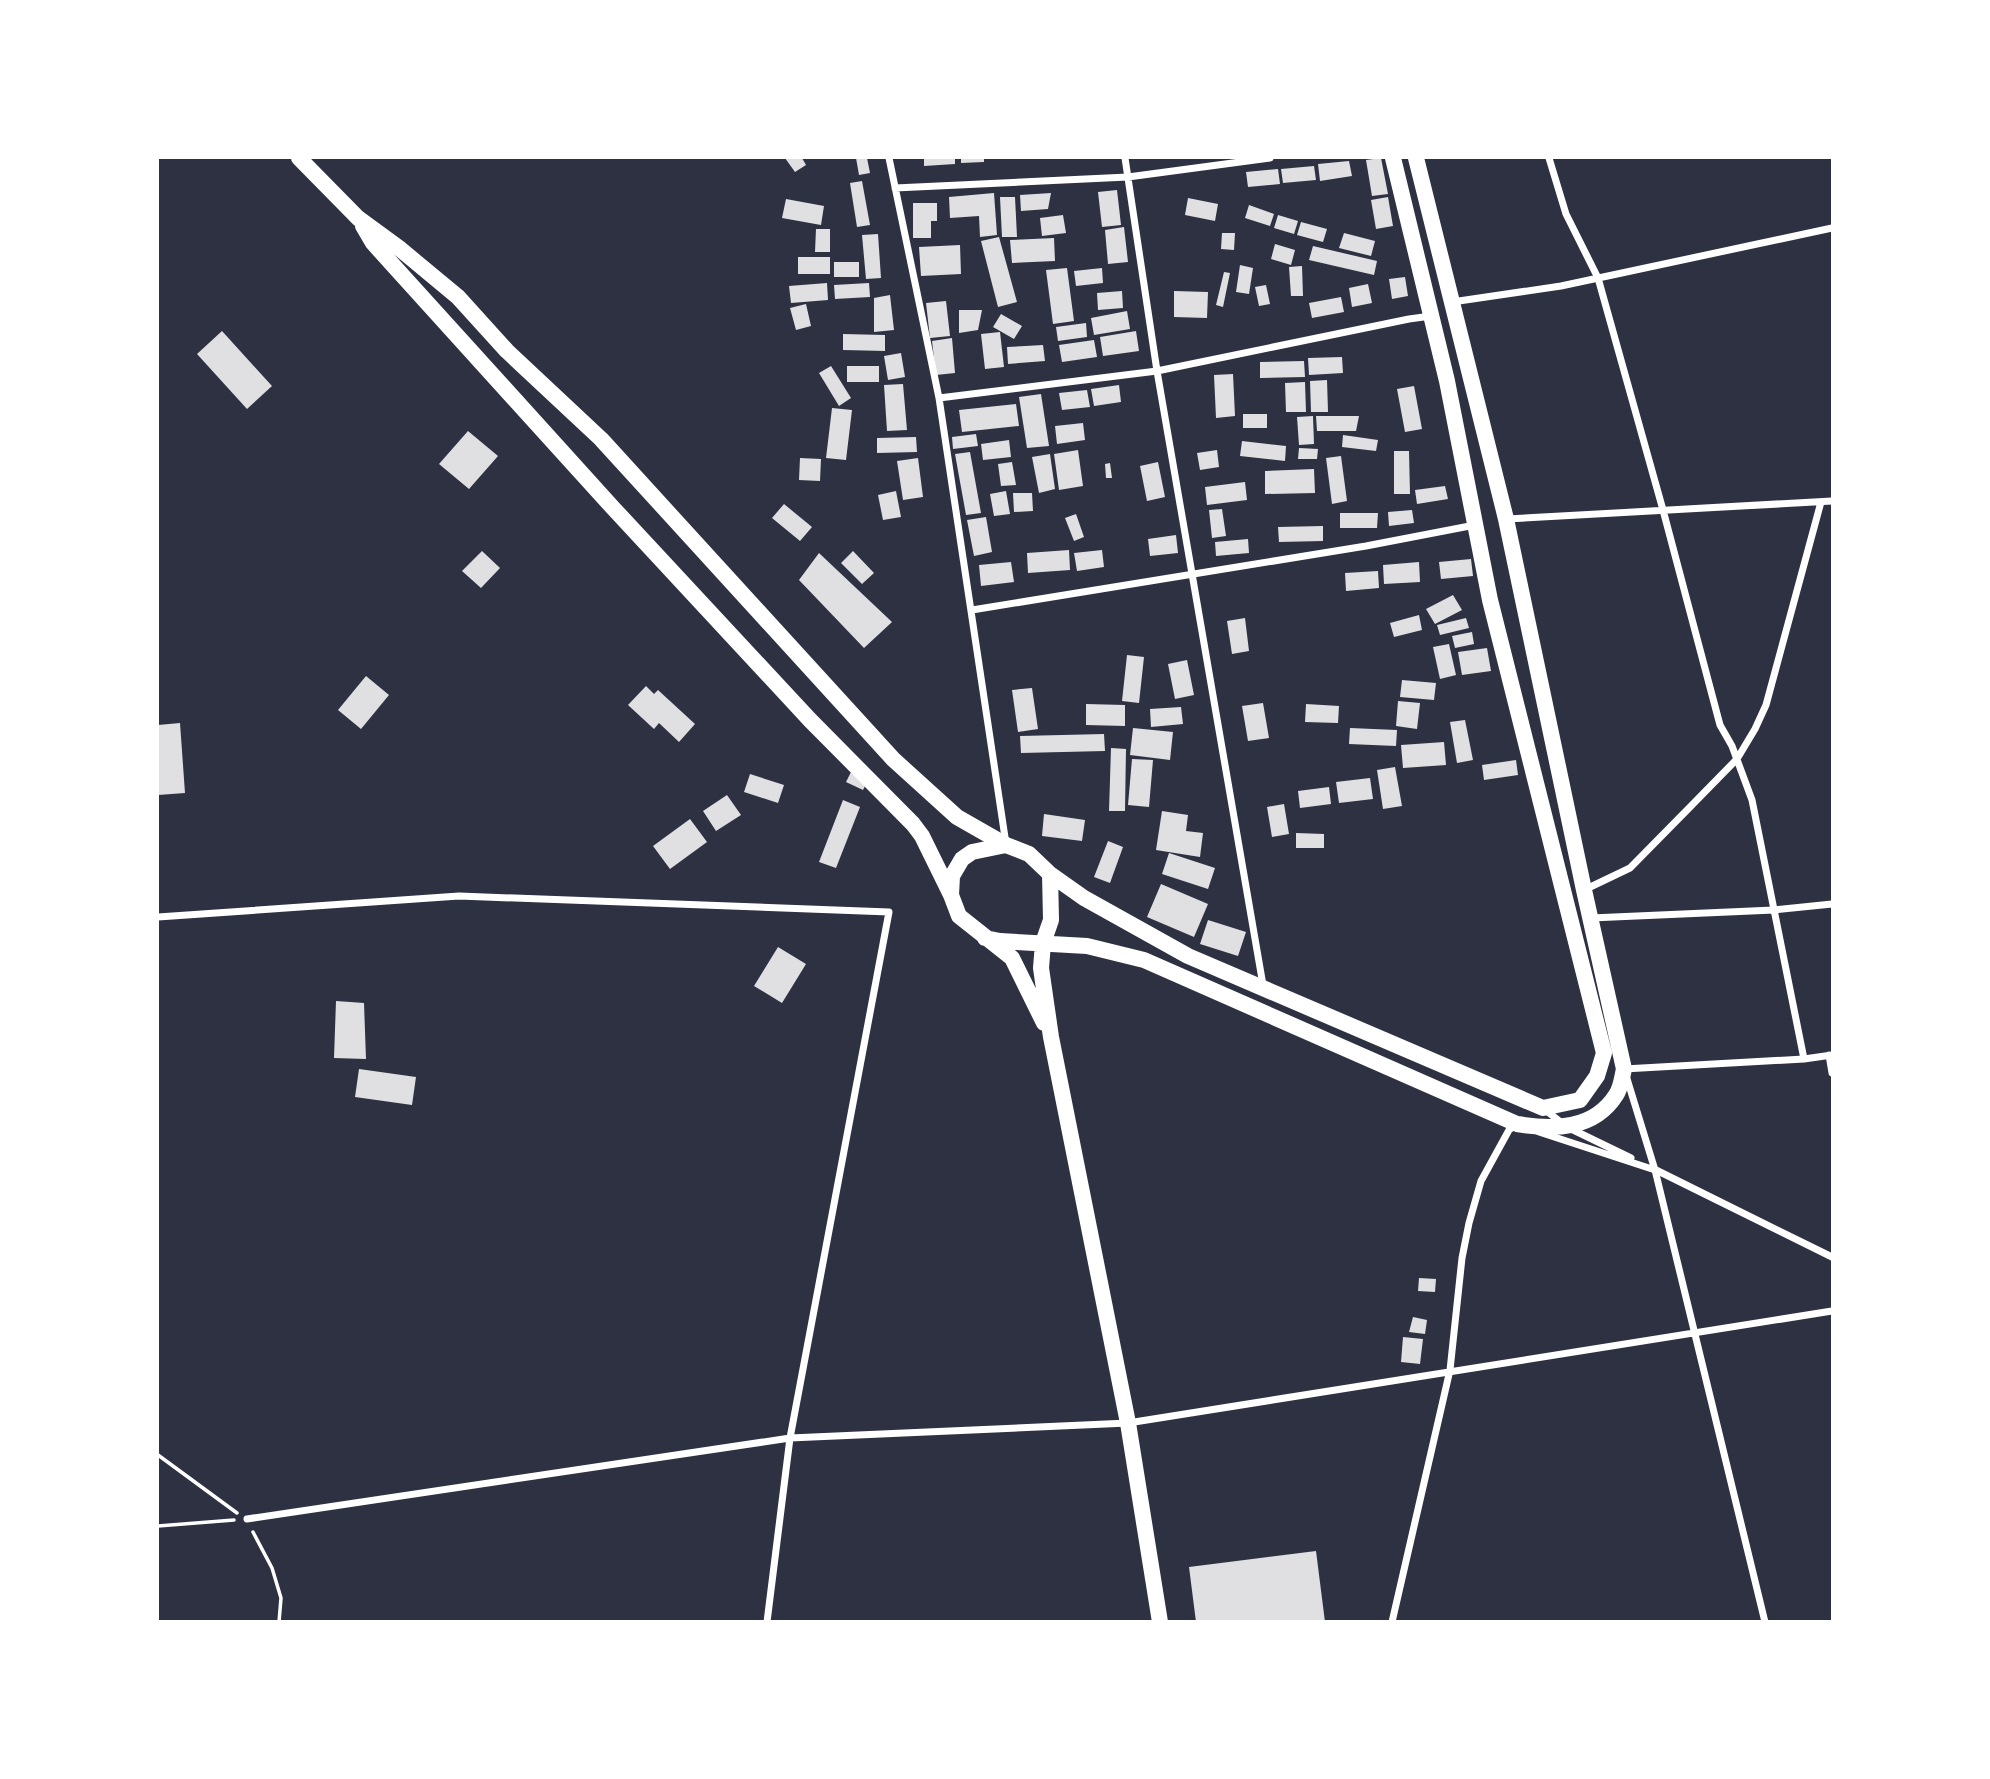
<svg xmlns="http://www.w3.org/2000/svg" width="1990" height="1779" viewBox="0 0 1990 1779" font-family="Lato,sans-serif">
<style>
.building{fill:#e0e0e3}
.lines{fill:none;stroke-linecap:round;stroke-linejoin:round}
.path{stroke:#fff;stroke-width:3.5}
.minor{stroke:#fff;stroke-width:7}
.primary{stroke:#fff;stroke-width:16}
</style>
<rect width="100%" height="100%" fill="#2d3142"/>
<!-- building -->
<path class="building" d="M785,158H802L806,165L795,172Z
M856,158H867L870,173L859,175Z
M924,158H955V164L924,166Z
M961,158H984V162L961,163Z
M1381,158L1388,194L1372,196L1366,160Z
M1349,161L1352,176L1320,181L1318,164Z
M1314,166L1316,180L1283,183L1281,169Z
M1278,169L1280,184L1248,187L1246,172Z
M862,181L870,225L857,227L850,183Z
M1117,190L1121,225L1102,227L1098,192Z
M994,193L997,235L980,237L979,216L950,218L949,197Z
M1051,193L1048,209L1021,211L1020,195Z
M1000,197H1015L1017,237H1002Z
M1388,197L1393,226L1376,229L1371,200Z
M1188,198L1218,204L1215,221L1185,215Z
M786,199L824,206L821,225L782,218Z
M913,203H937V221H931V238H913Z
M1249,205L1274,214L1270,226L1245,218Z
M1063,215L1066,233L1042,236L1040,218Z
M1278,215L1298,221L1294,234L1274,228Z
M1301,222L1327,229L1323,242L1297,235Z
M1124,227L1128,262L1108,264L1105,230Z
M816,229H830V252H815Z
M1222,233H1235L1234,250L1221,249Z
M1344,233L1375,241L1371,256L1339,248Z
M878,234L881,278L866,279L862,235Z
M999,237L1017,302L998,307L981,241Z
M1054,238L1055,261L1012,263L1010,240Z
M1275,244L1295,250L1291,265L1271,259Z
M960,245L961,274L921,276L919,247Z
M1313,246L1377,261L1374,275L1309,260Z
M798,257H830V274H798Z
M834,262H859V277H834Z
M1240,265L1253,268L1249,294L1236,292Z
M1302,266L1303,296H1291L1289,267Z
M1067,268L1074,321L1053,324L1046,270Z
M1102,268L1103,283L1076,286L1074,271Z
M1224,272L1230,273L1223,307L1216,305Z
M1405,277L1408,296L1392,299L1389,279Z
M827,283L828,300L791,303L789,286Z
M869,283L870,297L835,299L834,285Z
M1368,284L1372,303L1352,307L1349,288Z
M1266,285L1270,304L1259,306L1255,287Z
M1122,291L1123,308L1098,310L1097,293Z
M1174,291L1208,292L1207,318L1174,317Z
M890,295L894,330L874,332V298Z
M1341,297L1344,312L1312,318L1309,303Z
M946,301L950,336L930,338L926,303Z
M806,304L811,326L796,330L790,308Z
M959,310H982L978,330L959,333Z
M1127,311L1130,329L1094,335L1091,318Z
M1001,314L1022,326L1014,339L993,327Z
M1086,323L1087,337L1058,341L1056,327Z
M222,331L272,386L247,409L197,354Z
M1136,331L1139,351L1103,356L1100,337Z
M1000,332L1004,367L985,369L981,334Z
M843,334L885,335V351L843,350Z
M952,338L955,373L936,375L932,341Z
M1094,340L1097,357L1062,362L1059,345Z
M1043,345L1045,361L1008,364L1007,347Z
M901,353L905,377L888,380L884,356Z
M1342,357L1343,373L1309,375L1308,358Z
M1304,361L1305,377L1260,378V362Z
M831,366L851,398L839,406L819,373Z
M847,366H879V382H847Z
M1233,374L1235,416L1216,418L1214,375Z
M1327,380L1328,412H1311L1310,381Z
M1305,382L1306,412H1286L1285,383Z
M903,384L907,430L887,431L884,385Z
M1119,385L1121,402L1094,406L1091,389Z
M1414,386L1422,429L1405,432L1397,389Z
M1087,390L1090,407L1062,410L1059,393Z
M1041,394L1049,446L1027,448L1019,397Z
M1016,404L1019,426L962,432L959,410Z
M832,408L852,410L846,460L826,458Z
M1243,414H1267V428H1243Z
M1313,416L1314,444L1299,445L1297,417Z
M1316,416H1359L1356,431H1317Z
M1083,423L1085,440L1057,444L1055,426Z
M468,431L498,456L469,489L439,464Z
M976,434L978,446L953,449L952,437Z
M1343,435L1378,440L1376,451L1342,447Z
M916,437L917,452L877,453V438Z
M1009,440L1011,457L983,460L981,444Z
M1242,441L1286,446L1285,461L1240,456Z
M1299,448L1318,449L1317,459H1298Z
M1078,450L1083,486L1059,490L1054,454Z
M1217,450L1219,467L1200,470L1197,453Z
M1394,451H1409L1410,494H1394Z
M970,452L981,513L966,515L955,454Z
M1050,454L1055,489L1039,493L1032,457Z
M1341,456L1347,501L1332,504L1326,458Z
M800,458L821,459L820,481L799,480Z
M918,458L923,497L903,500L897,461Z
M1012,462L1016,485L1001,486L998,464Z
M1158,462L1165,497L1147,501L1140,466Z
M1110,463L1112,478H1106L1105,464Z
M1314,469L1315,493L1265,494V471Z
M1245,482L1247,500L1207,505L1205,487Z
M1445,486L1448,499L1417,504L1415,490Z
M896,491L901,517L883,520L878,495Z
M1006,491L1010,514L994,516L990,494Z
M1013,493H1032L1033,511L1014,512Z
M784,504L812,527L800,541L772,518Z
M1222,509L1226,536L1212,538L1209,510Z
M1412,510L1414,523L1389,526L1388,512Z
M1340,513H1378L1377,528H1340Z
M1076,514L1084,537L1074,541L1065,518Z
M986,517L992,552L974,556L967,520Z
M1323,526V541L1279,542L1278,527Z
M1176,535L1178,553L1150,556L1148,539Z
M1248,539L1249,553L1216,556L1215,542Z
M1069,550L1070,570L1028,573L1027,553Z
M1102,550L1104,567L1077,571L1074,553Z
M482,551L500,568L481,588L462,571Z
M853,551L874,573L862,584L841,563Z
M819,553L892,622L864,648L799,580Z
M1471,559L1473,576L1441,579L1439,562Z
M1011,562L1014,582L981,586L979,565Z
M1419,562L1420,582L1384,584L1383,565Z
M1378,571L1379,588L1346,591L1345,573Z
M1453,595L1462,610L1435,624L1426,609Z
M1419,615L1422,630L1394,637L1390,623Z
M1245,618L1249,651L1232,654L1227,621Z
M1466,618L1469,628L1440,635L1437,625Z
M1472,632L1474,644L1455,648L1452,636Z
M1449,644L1456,675L1440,679L1433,647Z
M1487,648L1491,671L1462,675L1458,652Z
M1127,655L1144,657L1139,703L1122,701Z
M1187,660L1194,695L1175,699L1168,664Z
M366,676L389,695L361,729L338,710Z
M1402,680L1436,683L1434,700L1400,697Z
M646,686L654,694L658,690L695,724L679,742L659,723L654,729L628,705Z
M1032,688L1038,729L1018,732L1012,690Z
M1398,701L1420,703L1417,729L1396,726Z
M1263,703L1269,738L1248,741L1242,706Z
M1086,704L1125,705V726L1086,725Z
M1306,704L1339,706L1338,723L1305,722Z
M1181,707L1183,724L1151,727L1150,709Z
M1465,720L1473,760L1457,763L1450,722Z
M180,723L185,793L158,795V725Z
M1133,728L1173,732L1170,760L1130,755Z
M1350,728L1397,730L1396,746L1349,744Z
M1104,734L1105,751L1021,753L1020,736Z
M1444,742L1446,765L1403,768L1401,745Z
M1111,748L1126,749L1125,811H1109Z
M1132,759L1153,760L1149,807L1128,805Z
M1516,760L1518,775L1484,780L1482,765Z
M1395,767L1402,806L1383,809L1377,770Z
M851,772L868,780L863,790L846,782Z
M750,774L784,785L778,803L744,792Z
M1370,778L1373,799L1339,803L1336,782Z
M1329,787L1331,804L1300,808L1298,791Z
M727,795L741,815L716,831L703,811Z
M843,800L860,807L836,868L819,862Z
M1284,804L1289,834L1272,837L1267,807Z
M1162,811L1188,815L1186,831L1203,833L1200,857L1156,850Z
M1044,814L1085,820L1082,841L1042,836Z
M690,819L707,842L670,869L653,846Z
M1296,833L1324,834V848H1296Z
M1108,841L1123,847L1110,883L1094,877Z
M1169,853L1215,868L1208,889L1162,874Z
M1161,884L1208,904L1194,937L1147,917Z
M1208,920L1246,932L1238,956L1200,944Z
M778,947L806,964L782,1003L754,986Z
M336,1001L364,1003L366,1059L334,1058Z
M359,1069L416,1077L412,1105L355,1097Z
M1419,1278L1436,1279L1435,1292L1418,1291Z
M1413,1317L1427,1320L1425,1334L1409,1332Z
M1403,1337L1423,1339L1420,1364L1401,1362Z
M1316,1551L1325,1622H1196L1189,1567Z"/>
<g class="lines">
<!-- path -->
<path class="path" d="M158,1455L237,1513
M158,1526L234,1520
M253,1532L272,1568L281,1598L279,1622"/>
<!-- minor -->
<path class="minor" d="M889,158L939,398L1006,844
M1125,158L1157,371L1263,985
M1549,158L1566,214L1598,278L1663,510L1720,725L1732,746L1752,800L1804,1059
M895,188L1128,177L1270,158
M1452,302L1561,286L1832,228
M939,398L1157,371L1409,319L1431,316
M1507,519L1832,501
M972,610L1366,546L1475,525
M1584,890L1630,868L1692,805L1737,759L1755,729L1766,705L1821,502
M158,917L459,896L889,912L790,1438L767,1622
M1591,918L1774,910L1832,904
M1829,1055L1832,1073
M1544,1109L1567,1127L1631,1158
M1539,1132L1655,1170
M1654,1169L1832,1257
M247,1519L790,1438L1128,1423L1832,1311
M1392,1622L1450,1370L1462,1258L1469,1223L1481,1181L1509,1130L1515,1125
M1765,1622L1655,1170L1624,1069L1804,1059L1832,1055"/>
<!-- primary -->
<path class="primary" d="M299,158L358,218L399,248L458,297L507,351L601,439L893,759L957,817L1006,845L1029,854L1050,874L1084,898L1188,956L1543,1108L1580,1100L1597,1076L1604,1053L1490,600L1447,381L1393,158
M363,226L373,243L614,509L810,720L913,824L922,836L951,895
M1006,845L972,852L962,859L952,876L951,895L959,916L1012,958L1044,1023
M1050,874L1051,920L1043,943L1041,968L1051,1037L1128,1423L1160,1622
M985,938L1000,941L1087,946L1144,960L1517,1124C1553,1130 1594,1130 1616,1095C1621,1088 1622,1077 1624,1069L1584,890L1506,519L1416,158"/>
</g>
<!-- border -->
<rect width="1990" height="1779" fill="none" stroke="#ffffff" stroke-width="318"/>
</svg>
